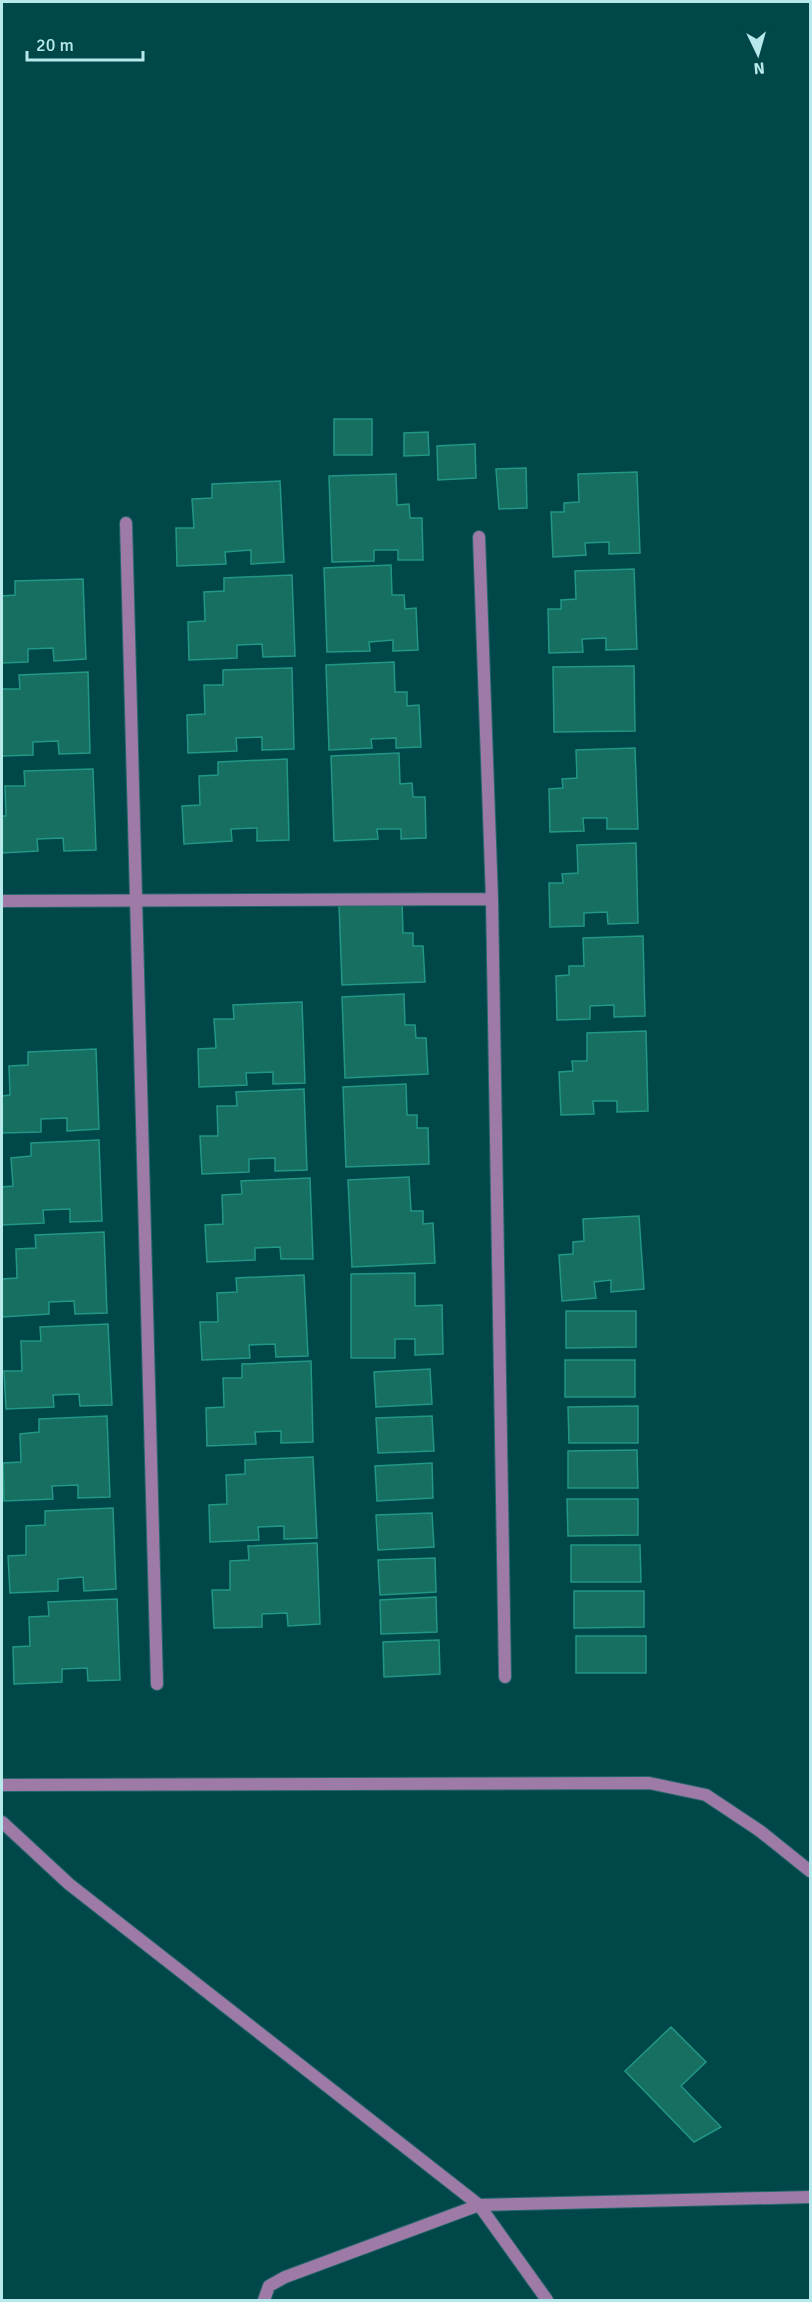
<svg xmlns="http://www.w3.org/2000/svg" width="812" height="2302" viewBox="0 0 812 2302" font-family="Signika,sans-serif">
<style>
.building{fill:#166f61;stroke:#229785;stroke-width:1.5}
.lines{fill:none;stroke-linecap:round;stroke-linejoin:round}
.lane-casing{stroke:#25676a;stroke-width:14}
.street-casing{stroke:#25676a;stroke-width:14}
.lane{stroke:#9e7aa7;stroke-width:12}
.street{stroke:#9e7aa7;stroke-width:12}
</style>
<rect width="100%" height="100%" fill="#00474a"/>
<!-- building -->
<path class="building" d="M334,419H372V455H334Z
M428,432L429,455L404,456V433Z
M475,444L476,478L438,480L437,446Z
M526,468L527,508L499,509L496,469Z
M637,472L640,553L609,554V542L585,543L586,555L553,557L551,512H564V503L579,502L578,474Z
M396,474L397,505L409,504L410,518H422L423,560H398V550H374V561L332,562L329,476Z
M280,481L284,562L251,564V550L225,552L226,564L177,566L176,528H194L192,499L212,498V484Z
M391,565L392,595H404L405,609L416,608L418,650L393,651V640L369,642L370,651L327,652L324,568Z
M634,569L637,649L606,650V638L582,639L583,652L549,653L548,609H561V600L576,599L575,571Z
M292,575L295,656L263,657L262,644L237,645V658L189,660L188,622L205,621L204,592L224,591V578Z
M83,579L86,659L54,661L53,648L28,649V662L2,663V596L15,595V581Z
M394,662L395,692H407V706L419,705L421,747L396,748V738L371,739L372,748L329,750L326,665Z
M634,666L635,731L554,732L553,667Z
M292,668L294,749L262,750V737L236,738L237,751L188,753L187,715L205,714L204,685H223V670Z
M88,672L90,753L59,754L58,741L33,742V755L2,756V689H20L19,675Z
M635,748L638,829H607V818H583L584,831L550,832L549,789L563,788L562,779L577,778L576,750Z
M399,753L400,784L412,783L413,797H425L426,838L401,839V829H377L378,839L334,841L331,756Z
M287,759L289,840L257,841V828L231,829L232,841L184,844L182,806L200,805L199,776L218,775V762Z
M93,769L96,850L64,851L63,838L37,839L38,851L2,853V816H6L5,786H25L24,771Z
M636,843L638,923L608,924L607,912L584,913V926L550,927L549,883H563L562,874L578,873L577,845Z
M402,902L403,933H413V946H423L425,982L342,985L339,904Z
M643,936L645,1016L614,1017V1005L590,1006V1019L557,1020L556,976L569,975V966H584L583,938Z
M404,994L405,1025H415L416,1038H426L428,1074L345,1078L342,997Z
M302,1002L305,1083L273,1084V1072L246,1073L247,1085L199,1087L198,1049L216,1048L214,1019H234L233,1005Z
M646,1031L648,1111L617,1112V1101H593L594,1114L561,1115L559,1072L573,1071L572,1061H587V1033Z
M96,1049L99,1129L67,1131V1118L41,1119V1132L2,1133V1096L10,1095L9,1066L28,1065V1052Z
M406,1084L407,1115H417V1128H428L429,1164L346,1167L343,1087Z
M304,1089L307,1170L275,1171V1158L249,1159V1172L202,1174L200,1136H218L217,1106H237L236,1092Z
M99,1140L102,1221L70,1222V1209L43,1210L44,1223L2,1225V1187L13,1186L11,1158L31,1156V1143Z
M409,1177L411,1211H423V1224L433,1223L435,1263L352,1267L348,1180Z
M310,1178L313,1259H281L280,1247L255,1248V1260L207,1262L205,1225L223,1224L222,1195L242,1194L241,1181Z
M639,1216L644,1289L611,1292V1280L594,1282L596,1298L562,1301L559,1255L573,1254V1242L584,1241L583,1219Z
M104,1232L107,1313L75,1314L74,1301L49,1302V1314L2,1317V1279L17,1278L16,1249L36,1248L35,1235Z
M415,1273V1306L442,1305L443,1354L415,1355V1339H395V1358H351V1274Z
M304,1275L308,1356L276,1357L275,1344L249,1345L250,1358L202,1360L200,1322H218L217,1293L237,1292L236,1278Z
M566,1311H636V1347L566,1348Z
M108,1324L112,1405L80,1406L79,1394L53,1395L54,1407L6,1409L4,1371H22L21,1341H41L40,1327Z
M565,1360H635V1397H565Z
M311,1361L313,1442L281,1443V1431L255,1432L256,1444L207,1446L206,1408L224,1407L223,1378H242V1364Z
M430,1369L432,1404L376,1407L374,1372Z
M638,1406V1443H569L568,1407Z
M107,1416L110,1497L78,1498V1485L52,1486L53,1499L4,1501L3,1463L21,1462L20,1434L39,1432V1419Z
M432,1416L434,1451L378,1453L376,1418Z
M637,1450L638,1488H568V1451Z
M313,1457L317,1538L284,1539V1526L258,1527L259,1540L210,1542L209,1505L227,1504L226,1475L245,1474V1460Z
M432,1463L433,1498L377,1501L375,1466Z
M567,1499H638V1535L568,1536Z
M113,1508L116,1589L84,1591L83,1577L58,1579V1591L10,1593L8,1556L26,1555V1526L45,1525V1511Z
M432,1513L434,1547L378,1550L376,1515Z
M317,1543L320,1624L288,1626L287,1613L262,1614V1627L214,1628L212,1590H230V1561L249,1560L248,1546Z
M571,1545H640L641,1582H571Z
M435,1558L436,1592L380,1595L378,1560Z
M574,1591H644V1627L574,1628Z
M436,1597L437,1632L381,1634L380,1600Z
M117,1599L120,1680L88,1681L87,1668L62,1669V1682L14,1684L13,1647L30,1646L29,1617L49,1616L48,1602Z
M576,1636H646V1673H576Z
M439,1640L440,1674L384,1677L383,1642Z
M671,2027L706,2062L681,2086L721,2127L694,2142L625,2071Z"/>
<g class="lines">
<defs>
<path id="lane" d="M126,523L157,1684
M479,537L492,899L505,1677
M2,901L492,899"/>
<path id="street" d="M2,1785L649,1783L706,1795L760,1831L810,1871
M2,1822L69,1884L479,2205L547,2300
M264,2300L269,2286L285,2277L479,2205L810,2197"/>
</defs>
<!-- lane casing -->
<use href="#lane" class="lane-casing"/>
<!-- street casing -->
<use href="#street" class="street-casing"/>
<!-- lane -->
<use href="#lane" class="lane"/>
<!-- street -->
<use href="#street" class="street"/>
</g>
<!-- border -->
<rect width="812" height="2302" fill="none" stroke="#b7e9eb" stroke-width="6"/>
<!-- north arrow -->
<g transform="translate(758 54) rotate(175)" stroke="#00474a" stroke-width="4.5" paint-order="stroke">
<path d="M0-4.5L10 22L0 15L-10 22Z" fill="#b7e9eb"/>
<text y="-9" font-size="16" font-weight="bold" text-anchor="middle" fill="#b7e9eb">N</text>
</g>
<!-- scale -->
<path d="M27 51v9h116v-9" fill="none" stroke="#b7e9eb" stroke-width="3"/>
<text x="36" y="51" font-size="18" fill="#b7e9eb" stroke="#00474a" stroke-width="4.5" paint-order="stroke">20 m</text>
</svg>
